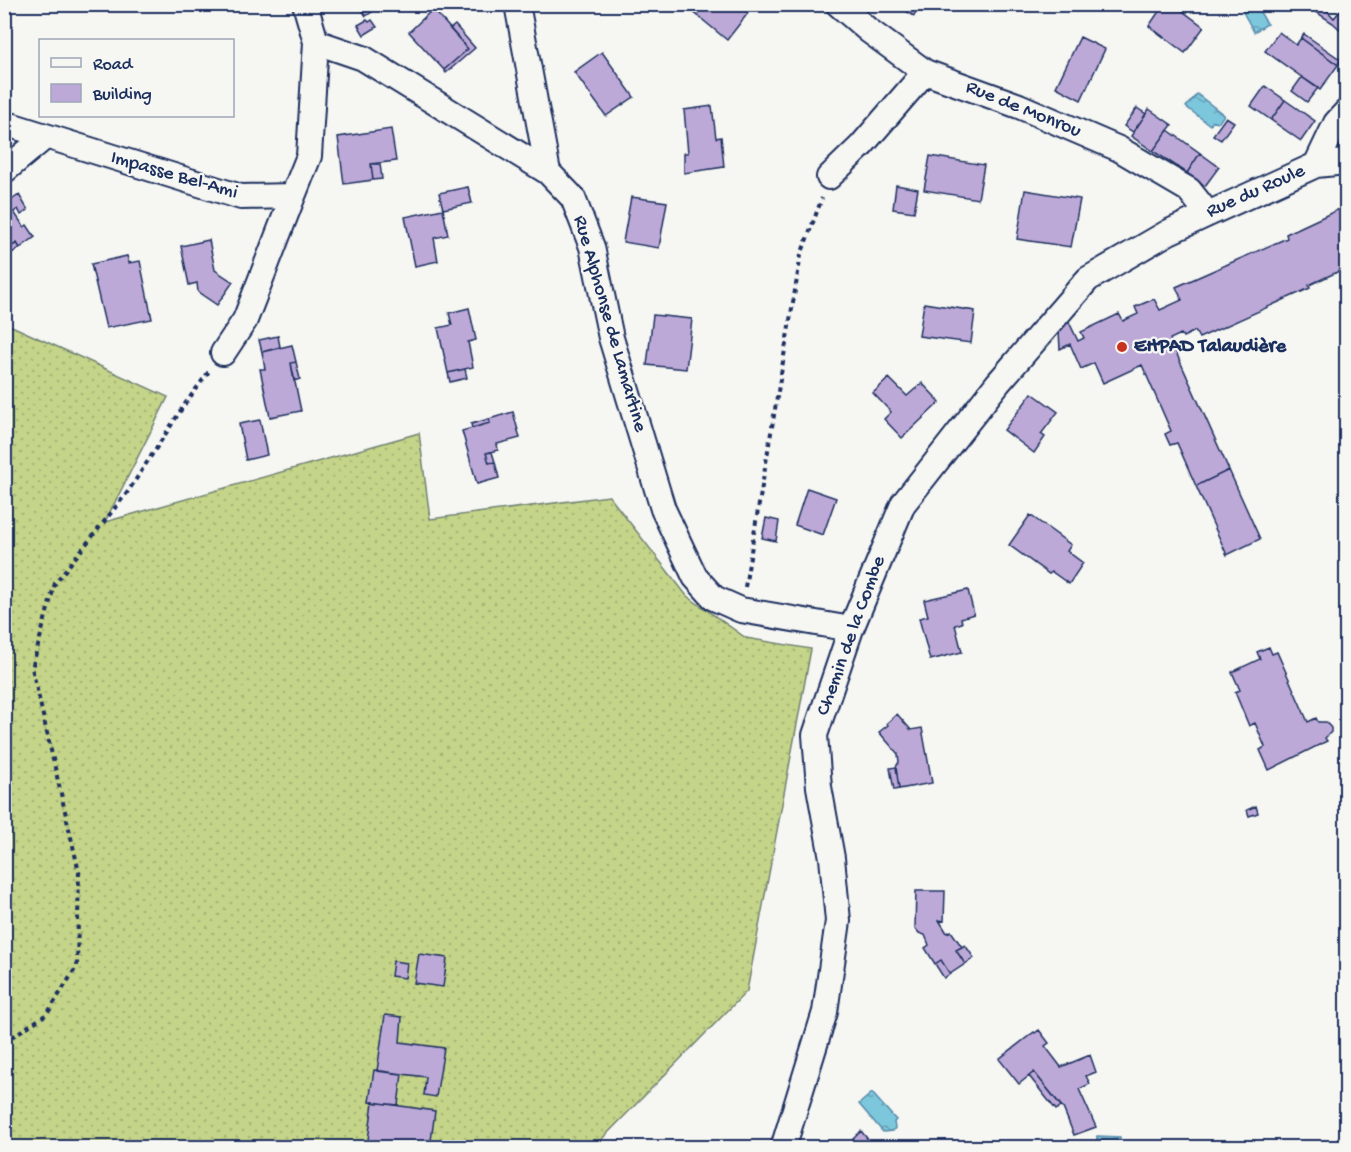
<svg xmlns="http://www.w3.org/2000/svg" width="1351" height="1152" viewBox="0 0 1351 1152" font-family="'Gochi Hand',sans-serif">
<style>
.grass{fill:url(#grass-dots);stroke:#708273;stroke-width:1.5}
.water{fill:url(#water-ripples);stroke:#568aaa;stroke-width:1.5}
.building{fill:#bda9d8;stroke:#1b2f5e;stroke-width:1.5}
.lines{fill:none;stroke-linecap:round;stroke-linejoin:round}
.minor-casing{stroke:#1b2f5e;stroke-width:28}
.path{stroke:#1b2f5e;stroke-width:4;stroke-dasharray:4.5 4.5;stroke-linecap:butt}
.minor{stroke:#f6f6f2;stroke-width:24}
.poi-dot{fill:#c8321e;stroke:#f6f6f2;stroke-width:2}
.labels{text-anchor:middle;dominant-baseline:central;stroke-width:4.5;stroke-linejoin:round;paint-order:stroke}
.street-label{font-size:20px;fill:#1b2f5e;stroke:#f6f6f2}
.poi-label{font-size:20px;font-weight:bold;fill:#1b2f5e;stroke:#f6f6f2;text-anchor:start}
</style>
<defs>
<pattern id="grass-dots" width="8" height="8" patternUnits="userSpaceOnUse" patternTransform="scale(1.5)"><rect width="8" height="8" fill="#c4d488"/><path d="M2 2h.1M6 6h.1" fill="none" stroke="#a8b678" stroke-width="1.8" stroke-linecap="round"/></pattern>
<pattern id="water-ripples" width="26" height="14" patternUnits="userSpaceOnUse" patternTransform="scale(1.5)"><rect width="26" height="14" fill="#7dc7dd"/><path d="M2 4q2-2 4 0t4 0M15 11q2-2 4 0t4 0" fill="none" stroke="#66a2b6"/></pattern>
</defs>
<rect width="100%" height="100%" fill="#f6f6f2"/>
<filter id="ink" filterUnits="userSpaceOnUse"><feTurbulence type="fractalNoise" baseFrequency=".0167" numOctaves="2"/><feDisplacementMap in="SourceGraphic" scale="12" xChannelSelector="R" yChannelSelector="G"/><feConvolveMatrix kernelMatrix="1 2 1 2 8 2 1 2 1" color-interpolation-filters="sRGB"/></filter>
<g filter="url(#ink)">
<!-- grass -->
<path class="grass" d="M5,323L168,397L105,522L419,433L430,519L609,496L687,596L746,638L811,649L747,991L594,1147L5,1148Z"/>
<!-- water -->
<path class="water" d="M1239,5H1256L1267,24L1254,32Z
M1197,94L1224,115L1219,122L1213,121L1210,125L1186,107Z
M872,1093L896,1120L894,1122L895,1128L893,1131L883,1132L859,1104Z
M1097,1136L1120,1137V1147H1096Z"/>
<!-- building -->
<path class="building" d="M358,4H363L366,9L372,4H384L366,16Z
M688,4H738L748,13L727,40L686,6Z
M894,4H920L914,16Z
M1164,4H1173L1204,27L1185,53L1149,26Z
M1304,4H1321L1334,18L1346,4V35L1333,23Z
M433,9L468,49L444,70L409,32Z
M367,20L369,22L372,20L377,27L364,35L358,25Z
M455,25L475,48L446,73L444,70L468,49L450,29Z
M1279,32L1296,45L1301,38L1338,65L1320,90L1265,51Z
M1304,34L1341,60L1338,65L1301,38Z
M1080,37L1105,49L1081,100L1056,87Z
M602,52L634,97L606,116L574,72Z
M1302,77L1318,88L1307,102L1292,91Z
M1265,86L1285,100L1271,120L1251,106Z
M1285,100L1315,121L1301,141L1271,120Z
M712,106L716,138L721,137L724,167L684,173V153H688L684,110Z
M1137,108L1146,114L1133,132L1124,126Z
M1149,109L1172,125L1153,151L1131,136Z
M1226,117L1234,122L1221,140L1213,135Z
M391,129L396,161L371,164L373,180L344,184L338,137Z
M1168,130L1200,153L1187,173L1153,151Z
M1200,153L1219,167L1205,186L1187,173Z
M930,156L984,165L978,199L924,190Z
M371,164H380L382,179L373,180Z
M896,185L918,189L914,212L893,209Z
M468,187L472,203L443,209L439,193Z
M1025,190L1080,199L1071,247L1017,239Z
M19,195L28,210L21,215L18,209L14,212L24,227L27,225L35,237L20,248L17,243L4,251V205Z
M631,197L667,202L659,248L623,242Z
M1346,206V268L1309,285L1310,288L1199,338L1195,331L1183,337L1181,334L1170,339L1229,470L1196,486L1177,443L1170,445L1165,434L1171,431L1142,365L1103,383L1094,363L1081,369L1070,344L1060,349L1059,331L1068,320L1078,341L1084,338L1081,332L1119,314L1123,321L1138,314L1135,307L1154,299L1160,310L1182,300L1176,287L1287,238L1286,234Z
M443,209L448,235L434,238L438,261L415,266L405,217Z
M209,240L215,270L233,282L217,305L198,292L197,283L189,285L181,246Z
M17,243L20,248L4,258V251Z
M127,256L129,263L140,261L152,319L106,328L91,264Z
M924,303L975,311L971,343L919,336Z
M469,308L476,340L468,342L473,367L448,373L438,328L452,325L449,313Z
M653,315L692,319L686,369L647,365Z
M278,336L280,347L262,352L259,340Z
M292,345L296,362L291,363L301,411L270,417L260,369H265L262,352Z
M296,362L300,379L294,381L291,363Z
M465,369L467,378L450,382L448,373Z
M889,378L907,396L922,383L940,402L902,438L884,419L891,412L873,393Z
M1032,393L1058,412L1041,434L1045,437L1034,453L1004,430Z
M513,412L520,438L497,444L498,450L486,453L489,463L495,462L499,478L477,484L462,431L490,423L489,419Z
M489,419L490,423L472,428L471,424Z
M260,420L267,455L246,460L239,424Z
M492,452L495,462L489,463L486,453Z
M1229,470L1260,539L1227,555L1196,486Z
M807,488L836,498L823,535L795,525Z
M1030,515L1071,545L1067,551L1083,563L1069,584L1052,572L1049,574L1009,545Z
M766,518L779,521L776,541L762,538Z
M968,590L974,614L961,618L962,623L955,625L962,652L930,660L919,618L928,616L924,600Z
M1269,647L1272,654L1277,652L1308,722L1316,718L1318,722H1326L1331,728V732L1325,738L1327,741L1269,770L1260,750L1265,747L1255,723L1249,726L1235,692L1240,690L1232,672L1260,659L1257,652Z
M897,714L911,730L922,728L932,783L899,789L896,767L899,762L898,754L879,732L888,725L887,723Z
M896,767L899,789L894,790L890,768Z
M1256,806L1258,813L1249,816L1247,810Z
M916,891H945L944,921L939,920L947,933L951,931L962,947L956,950L965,964L950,974L941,960L935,964L925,948L929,945L925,935L919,933L915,928Z
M965,945L974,958L965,964L956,950Z
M419,954L447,958L443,987L414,983Z
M941,960L950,974L944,978L935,964Z
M393,961L407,963L405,978L391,976Z
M385,1015L402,1017L400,1042L444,1048L436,1097L424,1095L426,1077L377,1071Z
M1039,1030L1049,1043L1045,1046L1061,1067L1090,1055L1096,1072L1086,1076L1090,1084L1079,1089L1096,1127L1074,1135L1063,1108L1034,1072L1019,1084L999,1059L1034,1032L1035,1033Z
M374,1070L402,1074L398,1105L369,1102Z
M1034,1072L1061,1106L1056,1110L1029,1076Z
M373,1102L435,1111L430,1148H367Z
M861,1131L875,1148H860L853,1139Z"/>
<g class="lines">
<defs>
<path id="minor" d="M305,4L316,42L363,58L548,172L573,198L592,247L611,338L663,509L695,577L714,598L741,610L851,629
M517,4L548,172
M838,4L868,30L925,72L1019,106L1119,149L1189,190L1208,214
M4,123L241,197L293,196L245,320L223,353
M1316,165L1336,123L1346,112
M4,171L45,137
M829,177L861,146L925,72
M293,196L309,156L316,42
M783,1148L825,1012L838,921L832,858L819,787L815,735L851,629L903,504L998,383L1088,279L1169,232L1208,214L1316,165L1346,162"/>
</defs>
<!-- minor casing -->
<use href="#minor" class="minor-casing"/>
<!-- path -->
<path class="path" d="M745,587L801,255L822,198
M4,1042L47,1014L77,966L79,872L32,668L55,583L127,493L185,404L210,370"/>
<!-- minor -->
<use href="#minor" class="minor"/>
</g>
</g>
<!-- markers -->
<circle class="poi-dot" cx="1122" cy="347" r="6"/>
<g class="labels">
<!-- street labels -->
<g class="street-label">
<text transform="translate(1023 110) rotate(22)">Rue de Monrou</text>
<text transform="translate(174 176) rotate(16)">Impasse Bel-Ami</text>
<text transform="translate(1256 192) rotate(-24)">Rue du Roule</text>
<text transform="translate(609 324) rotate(74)">Rue Alphonse de Lamartine</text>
<text transform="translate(852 636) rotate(-70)">Chemin de la Combe</text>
</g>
<!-- poi labels -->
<g class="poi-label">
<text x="1134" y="347">EHPAD Talaudière</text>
</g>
</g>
<!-- margin -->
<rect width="1351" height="1152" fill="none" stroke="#f6f6f2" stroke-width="24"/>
<rect x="12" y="12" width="1327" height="1128" fill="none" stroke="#1b2f5e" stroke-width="2" filter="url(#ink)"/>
<!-- legend -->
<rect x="39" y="39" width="195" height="78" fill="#f6f6f2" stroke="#9ea6b7" stroke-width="1.5"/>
<rect x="51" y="58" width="30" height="9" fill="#f6f6f2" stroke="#9ea6b7" stroke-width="1.5"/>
<text x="93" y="69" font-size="18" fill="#1b2f5e">Road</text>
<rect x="51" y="84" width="30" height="18" fill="#bda9d8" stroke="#9ea6b7" stroke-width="1.5"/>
<text x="93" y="99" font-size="18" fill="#1b2f5e">Building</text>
</svg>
